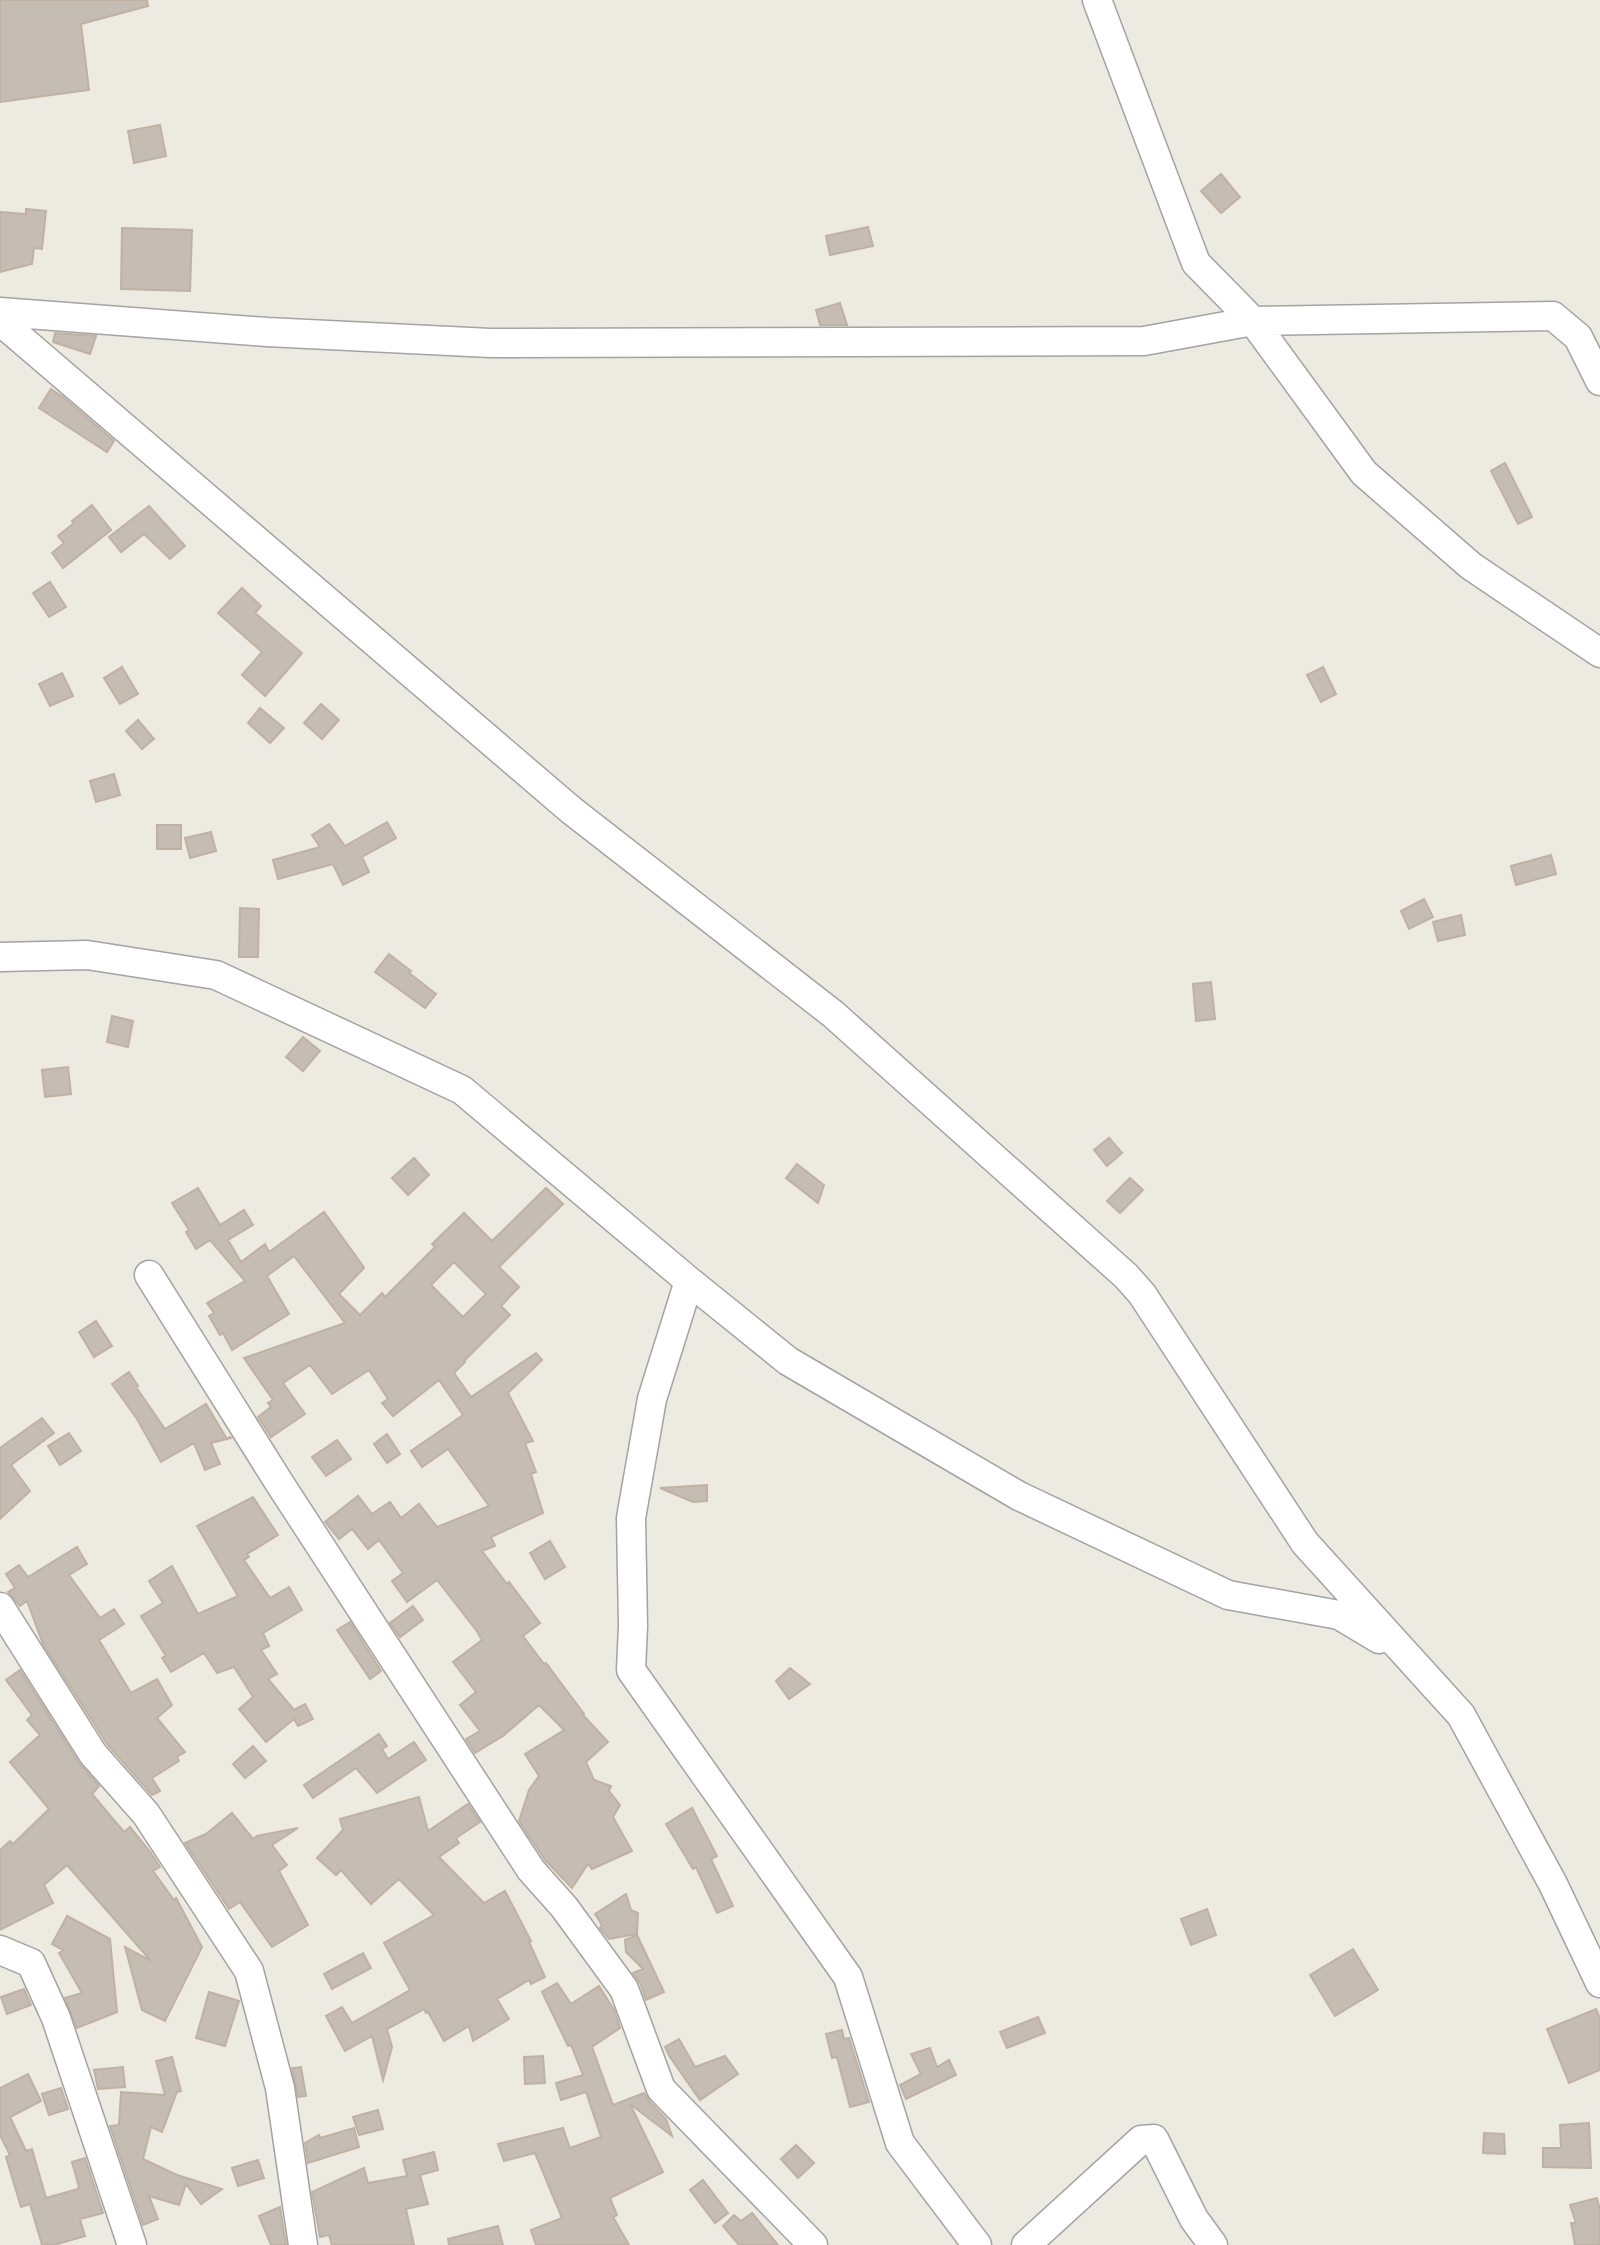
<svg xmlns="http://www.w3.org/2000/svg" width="1600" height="2245" viewBox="0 0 1600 2245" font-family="'Varela Round',sans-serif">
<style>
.building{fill:#c5bdb4;stroke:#bfb1a3;stroke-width:2;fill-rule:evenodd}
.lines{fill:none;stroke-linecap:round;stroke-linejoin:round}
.minor-casing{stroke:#a3a3a3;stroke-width:31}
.minor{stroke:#fff;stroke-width:28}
</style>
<rect width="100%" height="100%" fill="#edeae1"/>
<!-- building -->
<path class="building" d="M0,0H147L148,6L81,24L89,90L0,102Z
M160,125L166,156L134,163L128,131Z
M1221,174L1240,197L1221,213L1201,191Z
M26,209L46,211L42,249L34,248L32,264L0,272V212L26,214Z
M868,227L873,246L830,255L826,236Z
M122,228L192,230L190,291L121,289Z
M840,303L847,325H820L816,310Z
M55,333L96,336L90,354L53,342Z
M51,389L63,397L114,441L107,452L39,408Z
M1505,463L1532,517L1518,524L1491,471Z
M92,505L111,530L63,568L52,553L64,543L58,536L74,523L72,521Z
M149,506L185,546L170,559L144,534L121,552L109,537Z
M50,582L66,607L49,617L33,593Z
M242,588L261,606L255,613L302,653L265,696L242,675L262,652L218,613Z
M122,667L138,694L120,704L104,678Z
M1323,667L1336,694L1321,702L1307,675Z
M62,673L73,696L50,706L39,684Z
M321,704L339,720L322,739L304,723Z
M260,708L284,728L270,743L248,723Z
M138,720L154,739L142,749L126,731Z
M114,774L120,795L96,802L90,781Z
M387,822L396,838L362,857L369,872L343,885L333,864L278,879L273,860L320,847L312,835L329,824L345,846Z
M157,825H181V849H157Z
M211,832L216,851L190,858L185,838Z
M1551,855L1556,874L1516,885L1511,866Z
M1424,899L1433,917L1409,929L1401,911Z
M240,908L259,909L258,957H239Z
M1461,915L1465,935L1438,941L1433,922Z
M389,954L411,971L409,973L436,994L425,1008L375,972Z
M1211,982L1215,1019L1196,1021L1193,984Z
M112,1016L133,1021L128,1047L107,1042Z
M303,1037L320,1051L303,1071L286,1057Z
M68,1067L71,1094L45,1097L42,1070Z
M1109,1138L1122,1153L1107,1166L1094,1150Z
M414,1158L429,1175L408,1195L392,1178Z
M797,1164L824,1185L818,1203L786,1178Z
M1130,1178L1143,1190L1120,1213L1107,1201Z
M198,1188L220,1225L244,1210L253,1225L228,1240L241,1262L265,1244L269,1252L324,1212L363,1266L364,1268L339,1294L360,1315L382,1293L385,1297L435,1247L432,1244L464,1213L492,1241L546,1188L563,1204L499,1267L519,1287L501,1306L510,1315L464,1361L465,1362L454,1373L471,1397L536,1353L542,1360L508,1393L533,1441L525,1443L536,1472L531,1474L543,1513L491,1537L495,1546L482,1551L507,1584L509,1582L540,1623L523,1636L544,1664L546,1663L584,1714L583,1715L608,1742L586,1762L594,1780L611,1786L609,1791L620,1805L613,1817L632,1851L592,1869L588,1864L572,1888L545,1860L519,1821L529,1790L539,1776L525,1754L564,1730L539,1705L503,1736L475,1753L466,1739L480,1731L460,1705L476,1692L453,1662L482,1640L476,1630L437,1580L407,1602L392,1581L403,1573L379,1540L368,1549L352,1529L339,1539L325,1522L358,1496L372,1514L390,1502L401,1518L419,1504L437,1527L489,1506L448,1449L422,1467L411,1451L463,1415L439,1380L393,1416L382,1403L388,1399L369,1370L332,1394L310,1365L283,1383L305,1414L271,1437L258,1417L271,1407L268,1403L273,1400L244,1358L345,1323L294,1256L267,1276L289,1314L232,1350L223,1333L220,1335L209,1316L214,1313L207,1303L245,1281L210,1240L196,1249L186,1232L189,1230L172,1203ZM454,1262L486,1294L463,1317L431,1285Z
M96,1321L112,1346L94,1357L79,1332Z
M129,1372L138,1386L136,1387L165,1429L206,1404L227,1439L230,1437L231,1438L211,1443L220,1464L205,1470L194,1443L161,1462L137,1419L112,1384Z
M42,1418L54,1433L11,1465L30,1491L0,1519V1448Z
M69,1433L81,1451L60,1465L48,1446Z
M387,1434L400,1454L387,1463L374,1444Z
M337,1440L351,1459L326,1476L312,1457Z
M707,1485V1501L693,1502L660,1488Z
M253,1497L278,1535L247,1554L249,1557L244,1560L270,1598L289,1587L302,1610L263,1633L269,1646L261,1650L277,1674L268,1679L294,1710L305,1704L313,1719L298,1726L294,1719L266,1742L239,1709L253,1697L234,1667L217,1673L204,1653L171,1672L162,1658L166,1656L141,1616L163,1603L149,1581L172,1566L198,1614L238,1596L197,1526Z
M550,1541L565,1567L545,1579L530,1553Z
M77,1547L87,1564L69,1575L100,1618L114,1609L124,1624L99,1640L131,1693L157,1679L172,1705L157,1718L185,1752L177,1757L179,1761L152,1778L160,1791L152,1795L107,1744L43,1644L27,1601L20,1606L8,1592L15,1588L6,1574L19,1565L28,1577Z
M413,1606L423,1620L400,1637L390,1623Z
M350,1622L381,1671L370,1679L337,1630Z
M790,1668L810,1684L789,1699L776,1681Z
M20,1670L79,1763L99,1786L92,1794L124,1832L130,1827L151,1853L160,1867L153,1871L174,1900L176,1898L202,1947L165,2021L142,2010L125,1947L151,1961L67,1865L44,1885L53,1903L0,1930V1850L10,1841L13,1844L49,1809L10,1762L40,1735L27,1720L32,1715L6,1680Z
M379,1734L387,1746L382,1749L388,1759L414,1742L426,1760L377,1793L356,1768L313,1798L304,1785Z
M253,1746L266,1761L245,1778L233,1764Z
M419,1797L428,1831L468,1804L480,1822L456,1838L459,1843L439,1857L484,1903L505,1891L531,1941L529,1942L545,1977L531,1984L529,1980L497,1999L509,2019L473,2041L469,2026L444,2041L428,2012L426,2013L424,2009L387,2029L392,2047L383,2080L372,2036L345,2051L326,2016L342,2007L352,2023L410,1990L384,1943L434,1915L399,1879L371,1904L341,1870L336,1875L317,1858L343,1830L340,1819Z
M692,1808L717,1856L711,1859L733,1906L717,1913L696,1867L693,1869L666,1824Z
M232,1813L253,1839L257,1836L298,1828L272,1845L287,1865L279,1871L308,1925L272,1947L240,1902L229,1909L185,1843L206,1834Z
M626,1894L631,1910L638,1913L637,1934L609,1939L600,1928L602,1925L595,1914Z
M1207,1909L1216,1935L1191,1945L1181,1919Z
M67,1916L110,1939L117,2012L77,2028L65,1998L82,1993L59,1953L63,1950L52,1944Z
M637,1935L664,1992L646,2000L640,1983L633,1973L643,1969L626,1952L625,1940Z
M1353,1949L1378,1990L1335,2016L1310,1975Z
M363,1953L371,1968L332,1989L324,1974Z
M557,1983L571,2004L599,1986L614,2010L620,2028L592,2047L613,2105L644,2093L649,2101L666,2119L672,2136L630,2104L663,2172L610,2198L617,2215L613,2217L629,2245H536L531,2230L562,2218L535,2153L504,2161L498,2144L563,2128L570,2148L601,2137L586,2092L561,2100L556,2083L583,2075L571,2045L568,2046L542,1992Z
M24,1989L31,2005L7,2014L1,1997Z
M209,1992L239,2001L225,2046L196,2038Z
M1596,2009L1600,2018V2070L1569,2083L1547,2029Z
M1038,2017L1045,2033L1007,2048L1000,2032Z
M842,2030L844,2039L849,2038L869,2102L850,2107L837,2057L832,2058L826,2034Z
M679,2039L695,2067L725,2056L738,2074L700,2100L670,2057L665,2047Z
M930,2048L937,2067L949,2060L956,2075L906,2099L900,2085L921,2074L911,2054Z
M543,2056L545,2083L525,2084L524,2057Z
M172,2057L181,2091L177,2092L162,2132L151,2127L143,2159L177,2175L222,2189L201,2204L186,2184L179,2205L149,2196L158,2219L143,2225L110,2126L119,2125L121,2092L165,2095L156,2061Z
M123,2067L125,2087L98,2089L94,2070Z
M301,2067L306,2096L298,2097L292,2068Z
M28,2074L41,2101L10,2117L26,2151L32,2149L46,2198L78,2189L79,2187L72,2162L85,2158L103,2213L80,2219L85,2236L54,2245H42L30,2204L21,2207L6,2157L10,2155L0,2135V2088Z
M61,2088L68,2109L49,2115L42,2094Z
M378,2110L383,2129L359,2135L353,2117Z
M1589,2123L1591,2168L1543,2167V2148H1561L1560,2125Z
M354,2128L359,2147L308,2163L305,2143L319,2135L320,2138Z
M1484,2133L1504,2134L1505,2154L1483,2153Z
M796,2145L814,2163L798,2178L781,2159Z
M434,2152L438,2170L420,2175L428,2204L406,2209L414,2245H332L329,2235L320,2237L312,2192L364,2168L368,2183L407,2176L403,2160Z
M258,2160L264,2178L238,2186L232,2168Z
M703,2180L728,2213L715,2223L690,2190Z
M1597,2198L1600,2210V2245H1575L1571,2223H1576L1570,2205Z
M280,2207L286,2245H271L259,2216Z
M752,2213L778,2245H739L723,2226L734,2215L741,2221Z
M498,2226L503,2245H449L448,2239Z"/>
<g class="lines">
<defs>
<path id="minor" d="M1097,0L1196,263L1253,321L1364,473L1471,566L1600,653
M0,312L267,332L490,343L1144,341L1253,321L1553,316L1578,337L1600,381
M0,321L571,810L833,1014L1126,1276L1142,1294L1305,1543L1461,1715L1553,1884L1600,1983
M0,957L87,955L216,975L462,1090L689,1281L788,1361L1019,1496L1228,1595L1339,1615L1379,1639
M149,1275L280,1484L531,1870L564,1907L624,1989L661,2089L813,2245
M689,1281L652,1399L631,1518L633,1626L631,1670L848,1977L900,2143L977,2245
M0,1607L93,1754L146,1814L249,1971L280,2088L303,2245
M0,1950L31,1963L56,2018L132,2245
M1026,2245L1141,2140L1154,2139L1194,2219L1213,2245"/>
</defs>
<!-- minor casing -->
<use href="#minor" class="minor-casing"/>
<!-- minor -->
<use href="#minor" class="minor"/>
</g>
</svg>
